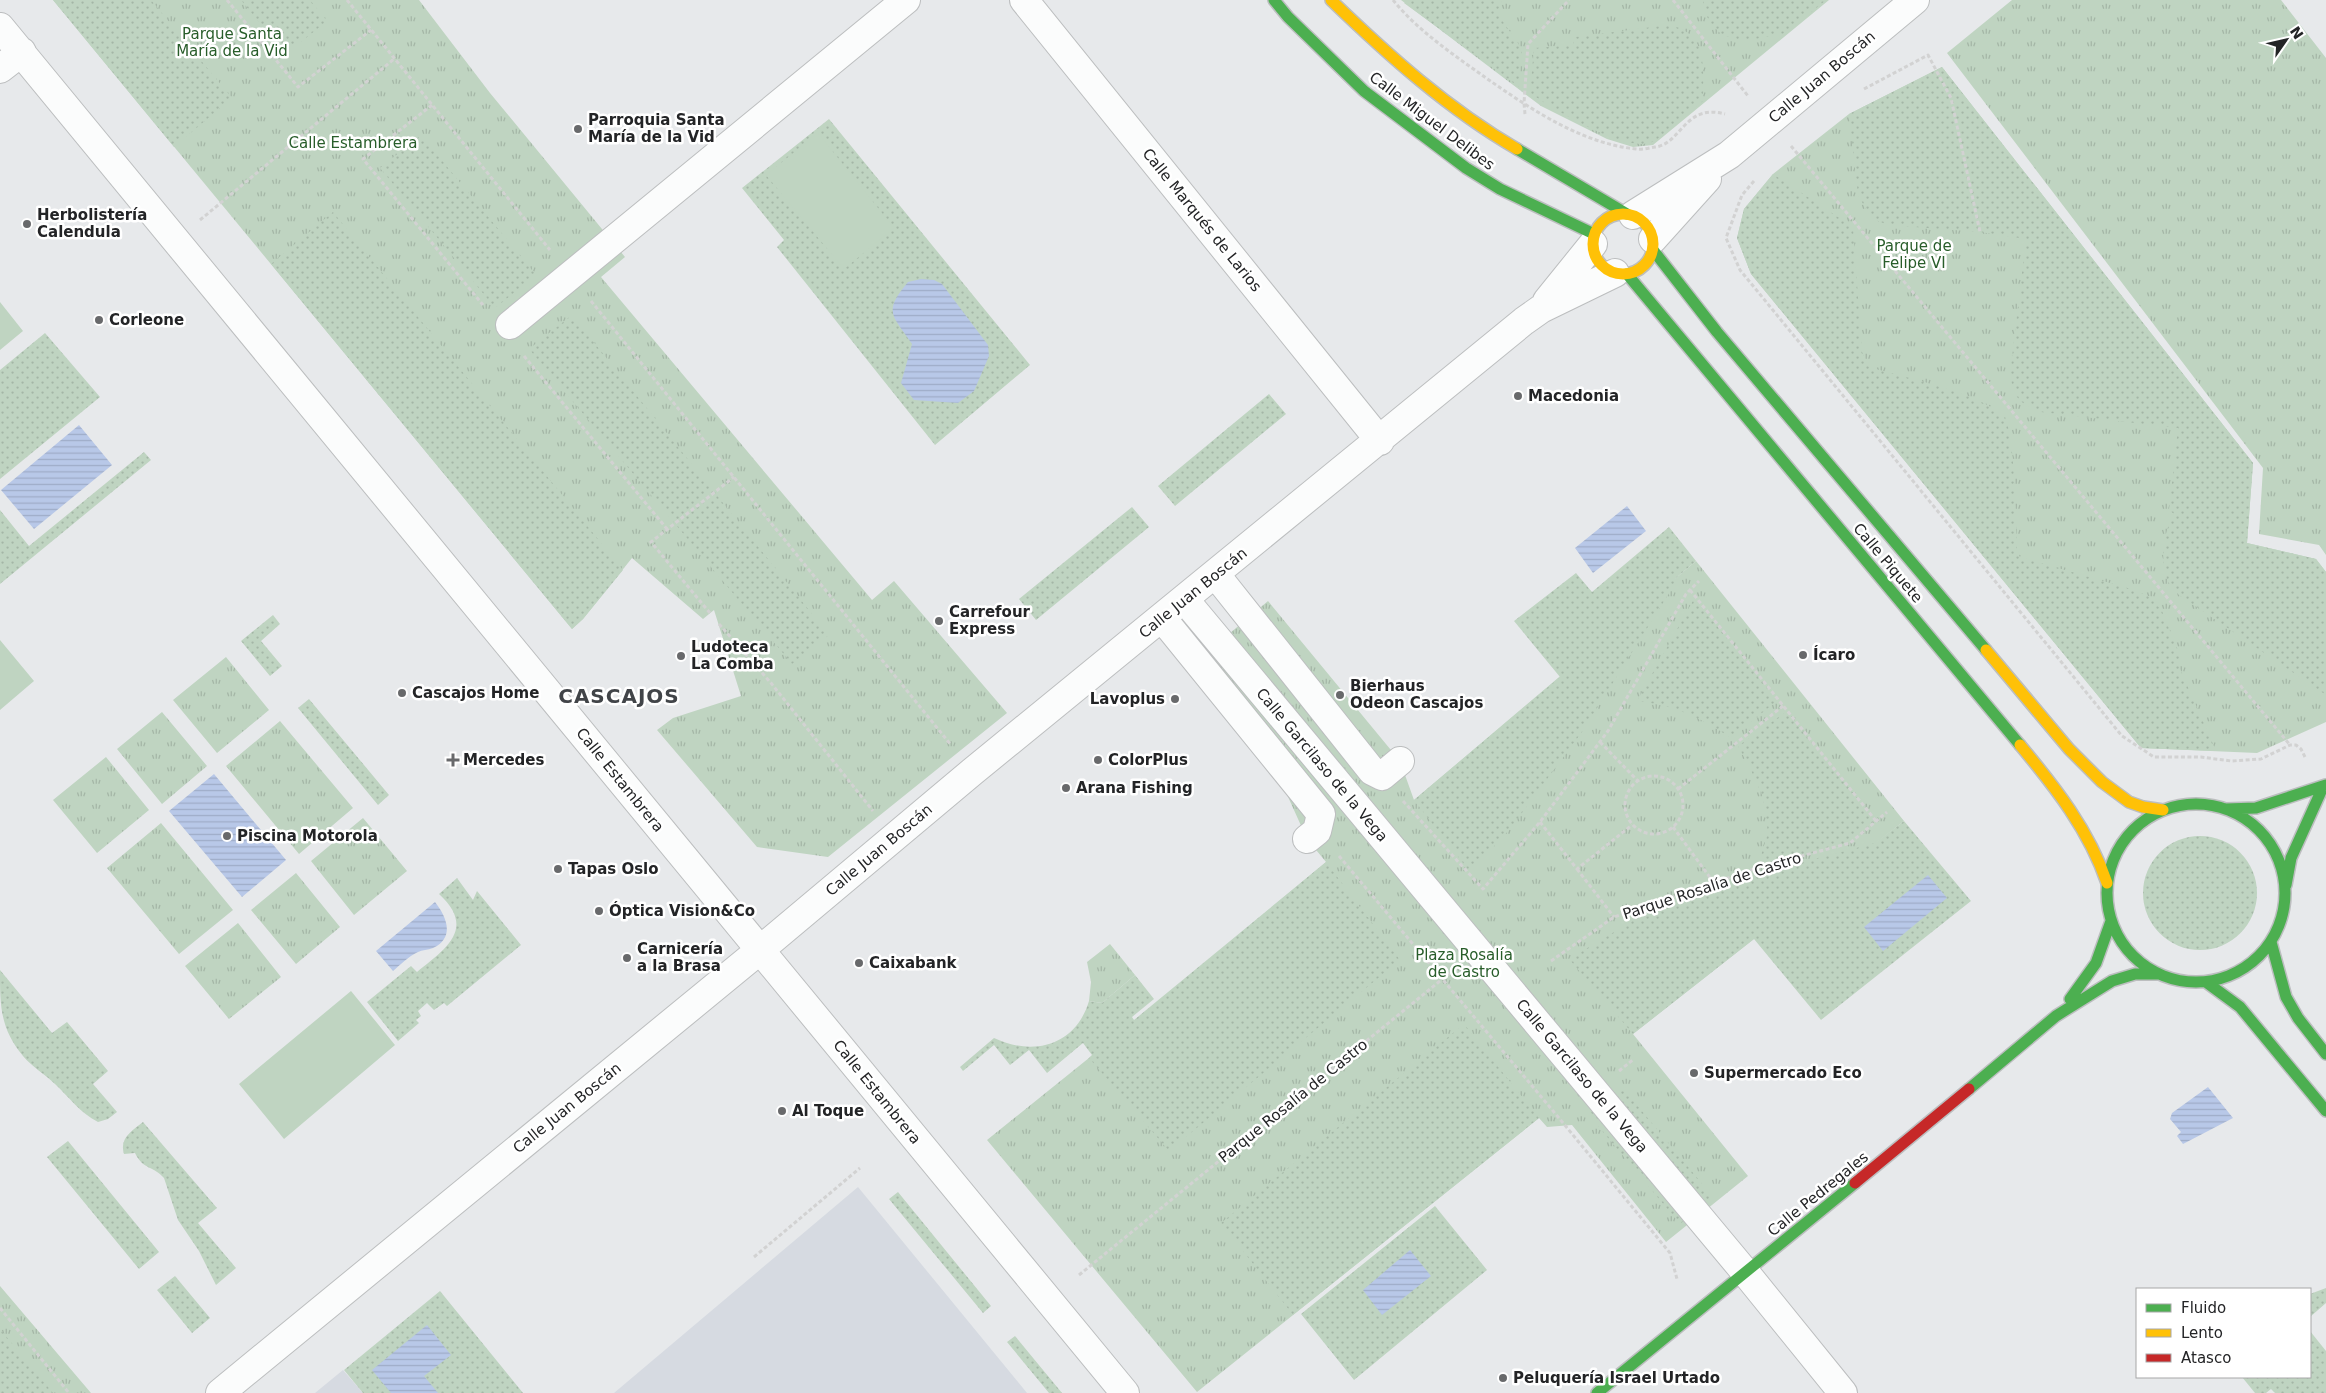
<svg xmlns="http://www.w3.org/2000/svg" width="2326" height="1393" viewBox="0 0 2326 1393" font-family="'DejaVu Sans',sans-serif">
<style>
.built{fill:#d6dae1}
.grass{fill:url(#grass-tufts)}
.garden{fill:url(#garden-dots)}
.pitch{fill:#bfd4c1}
.water{fill:url(#water-rules)}
.lines{fill:none;stroke-linecap:round;stroke-linejoin:round}
.street-casing{stroke:#bcbebf;stroke-width:30}
.fast-casing{stroke:#bcbebf;stroke-width:14}
.slow-casing{stroke:#bcbebf;stroke-width:14}
.jam-casing{stroke:#bcbebf;stroke-width:14}
.path{stroke:#d2d2d2;stroke-width:3;stroke-dasharray:4 2.5;stroke-linecap:butt}
.street{stroke:#fbfcfc;stroke-width:28}
.fast{stroke:#4caf50;stroke-width:11}
.slow{stroke:#ffc107;stroke-width:11}
.jam{stroke:#c62828;stroke-width:11}
.poi-dot{fill:#68696b;stroke:#fff;stroke-width:2}
.labels{text-anchor:middle;dominant-baseline:central;stroke-width:5;stroke-linejoin:round;paint-order:stroke}
.park-label{font-size:15px;fill:#285d2a;stroke:#fff}
.street-label{font-size:15px;fill:#232426;stroke:#fff}
.poi-label{font-size:15px;font-weight:bold;fill:#232426;stroke:#fff;text-anchor:start}
.district-label{font-size:20px;font-weight:bold;letter-spacing:1px;fill:#414448;stroke:#fff}
</style>
<defs>
<pattern id="grass-tufts" width="24" height="20" patternUnits="userSpaceOnUse" patternTransform="scale(1.25)"><rect width="24" height="20" fill="#bfd4c1"/><path d="M3 7l-1-3M5 7V3M7 7l1-3M15 17l-1-3M17 17v-4M19 17l1-3" fill="none" stroke="#a4b6a6"/></pattern>
<pattern id="garden-dots" width="8" height="8" patternUnits="userSpaceOnUse" patternTransform="scale(1.25)"><rect width="8" height="8" fill="#bfd4c1"/><path d="M2 2h.1M6 6h.1" fill="none" stroke="#a4b6a6" stroke-width="1.8" stroke-linecap="round"/></pattern>
<pattern id="water-rules" width="6" height="5" patternUnits="userSpaceOnUse" patternTransform="scale(1.25)"><rect width="6" height="5" fill="#b8c8e8"/><path d="M0 2.5h6" fill="none" stroke="#9eacc7"/></pattern>
</defs>
<rect width="100%" height="100%" fill="#e7e9eb"/>
<!-- built -->
<path class="built" d="M858,1187L1027,1393H614Z
M343,1370L363,1393H315Z"/>
<!-- grass -->
<path class="grass" d="M53,0H419L490,93L625,257L601,277L872,600L894,581L1007,713L828,857L757,847L657,730L673,718L741,696L714,610L703,619L632,558L583,619L572,629Z
M1401,0H1829L1653,145L1633,147L1607,139L1541,106Z
M2012,0H2281L2326,58V555L2319,545L2259,534L2263,468L1947,53Z
M1942,67L2253,463L2247,543L2316,559L2326,572V722L2257,753L2141,748L1751,274L1737,238L1744,209L1773,174L1849,114Z
M1696,561L1904,821L1633,1034L1748,1176L1666,1242L1572,1125L1547,1127L1539,1118L1197,1392L987,1140L1156,1004L1326,862L1307,839L1276,770L1191,666L1268,601L1400,761L1414,800Z
M226,657L269,710L217,753L173,700Z
M162,712L207,766L162,804L117,749Z
M280,721L353,808L299,854L226,766Z
M106,757L149,810L97,853L53,800Z
M363,818L407,871L354,915L311,861Z
M161,823L233,910L179,954L107,868Z
M296,873L340,927L296,964L251,910Z
M238,923L281,977L229,1019L185,966Z
M1110,944L1135,975L1102,1003L1089,1001L1091,982L1087,962Z
M0,1286L91,1393H0Z"/>
<!-- garden -->
<path class="garden" d="M53,0H151L232,98L174,147Z
M241,0H310L327,21L285,55Z
M1408,0H1502L1497,13L1522,49L1519,87L1404,3Z
M1703,0H1826L1786,33L1745,41L1722,35L1711,24L1704,11Z
M1668,25C1709,32 1703,69 1703,101C1690,111 1665,136 1652,142C1627,154 1551,108 1530,93L1534,48L1573,45L1575,37Z
M1942,67L2253,463L2247,543L2316,559L2326,572V695L2179,595C2176,592 2171,588 2169,583C2159,564 2163,532 2174,514L2169,510L2178,428L2041,412C2018,402 2014,399 2010,374L2026,239L1980,232L1888,225L1871,218L1858,195L1849,114Z
M829,119L1030,365L935,445L777,247L784,240L742,188Z
M421,135L536,275L495,308L380,168Z
M1773,174L1853,227L1862,352L1869,367C1898,376 1990,395 2005,419C2015,434 2016,528 2017,551L2020,557L2131,589L2151,597L2162,611L2181,658L2177,662L2216,751L2141,748L1751,274L1737,238L1744,209Z
M333,212L623,570L583,619L572,629L271,264Z
M572,315L829,635L792,664L529,349Z
M45,333L100,397L0,479V370Z
M1269,394L1286,414L1175,506L1158,486Z
M144,452L151,460L0,584V510L29,546Z
M1132,507L1149,527L1036,620L1019,599Z
M1669,527L1696,561L1676,578L1673,587L1582,732L1510,829L1470,872L1414,800L1560,677L1514,621L1576,573L1592,592Z
M1695,597L1778,700L1731,738C1698,716 1676,706 1637,701Z
M273,615L280,624L261,641L282,666L270,676L241,641Z
M309,699L389,795L378,805L298,708Z
M1787,711L1876,821L1850,843L1757,868L1768,833L1763,797L1750,768L1738,746Z
M1904,821L1971,901L1821,1020L1754,939L1633,1034L1569,959L1644,914L1776,869L1875,843Z
M2143 893a57 57 0 1 1 114 0a57 57 0 1 1-114 0Z
M1326,862L1400,960L1169,1151L1089,1058L1092,1055L1083,1043L1047,1073L1029,1050L1010,1065L994,1045L963,1071L960,1067L994,1038C1034,1057 1076,1045 1089,1001L1102,1003L1135,975L1154,999L1132,1017L1134,1020Z
M457,878L473,900L477,891L521,945L447,1006L444,1003L434,1010L427,1003L418,1011L421,1016L416,1020L419,1023L398,1041L367,1002L411,966L417,972C445,949 477,929 439,894Z
M0,970L52,1033L67,1022L108,1071L93,1084L117,1112L108,1119L98,1122C80,1113 69,1097 55,1084C45,1074 32,1067 23,1056C0,1028 0,1006 0,970Z
M1464,1024L1539,1118L1293,1315L1221,1223Z
M1622,1087L1713,1197L1680,1224L1588,1114Z
M143,1122L217,1208L198,1223L236,1268L216,1285L199,1251L178,1220L164,1178C154,1166 143,1170 135,1153L124,1154C119,1138 132,1131 143,1122Z
M68,1141L159,1252L139,1269L47,1157Z
M898,1192L991,1306L983,1313L889,1199Z
M1435,1206L1487,1270L1354,1380L1301,1314Z
M175,1276L210,1318L192,1333L157,1290Z
M2326,1288V1303L2310,1317V1294Z
M440,1291L523,1393H363L344,1370Z
M0,1329L53,1393H0Z
M2310,1331L2326,1351V1393H2275L2271,1389L2266,1393H2255L2242,1377H2310Z
M1015,1336L1062,1393H1049L1007,1342Z"/>
<!-- pitch -->
<path class="pitch" d="M818,133L894,228L844,269L766,175Z
M0,302L23,331L0,350Z
M0,640L34,681L0,710Z
M351,991L395,1045L284,1139L239,1084Z"/>
<!-- water -->
<path class="water" d="M921,279L934,280L942,284L988,345L989,356L974,391L958,403L914,400L901,383L912,344C893,315 882,313 908,282Z
M79,425L112,465L34,529L1,490Z
M1627,506L1646,531L1593,573L1575,548Z
M214,774L286,860L242,897L169,811Z
M1928,875L1947,898L1883,951L1864,927Z
M435,902C447,917 455,938 433,948C428,950 422,950 418,952C409,956 400,965 393,971L376,951Z
M2208,1087L2233,1118L2183,1144L2177,1136L2181,1132L2170,1119L2172,1113Z
M1410,1250L1431,1276L1382,1315L1363,1290Z
M427,1325L451,1355L424,1376L438,1393H391L372,1370Z"/>
<g class="lines">
<defs>
<path id="street" d="M1024,0L1380,441
M0,27L1125,1393
M0,69L22,52
M1633,215L1729,155L1915,0
M1653,239L1707,179
M1547,301L1593,244
M510,325L906,0
M1216,575L1372,771L1382,776L1400,761
M1185,600L1745,1272L1843,1393
M1162,618L1321,814L1317,831L1307,839
M220,1393L760,950L972,772L1524,321L1541,309L1615,273"/>
<path id="fast" d="M1274,0L1288,17L1364,91L1466,168L1500,189L1594,234
M1517,149L1627,214
M1653,250L1717,332L1986,650
M1627,274L2020,745
M2107 893a89 89 0 1 1 178 0a89 89 0 1 1-178 0Z
M2226,809L2256,808L2326,785
M2286,885L2291,858L2323,787
M2271,942L2286,997L2298,1018L2326,1054
M2206,982L2240,1007L2326,1111
M2070,999L2096,963L2111,921
M1969,1089L2056,1016L2112,981L2135,974H2159
M1597,1393L1855,1183"/>
<path id="slow" d="M1331,0C1388,55 1448,109 1517,149
M1593 244a30 30 0 1 1 60 0a30 30 0 1 1-60 0Z
M1986,650L2069,749L2102,782L2129,802L2143,807L2163,810
M2020,745C2055,787 2089,830 2107,883"/>
<path id="jam" d="M1855,1183L1969,1089"/>
</defs>
<!-- street casing -->
<use href="#street" class="street-casing"/>
<!-- fast casing -->
<use href="#fast" class="fast-casing"/>
<!-- slow casing -->
<use href="#slow" class="slow-casing"/>
<!-- jam casing -->
<use href="#jam" class="jam-casing"/>
<!-- path -->
<path class="path" d="M227,0L298,87L371,30
M347,0L550,250
M1393,0C1418,31 1454,55 1486,78C1531,109 1580,143 1636,149C1642,150 1649,148 1655,147C1682,144 1684,103 1725,114
M1673,0L1748,96
M1864,89L1928,55L1951,98L1980,232
M432,105L363,159L483,305
M1525,114L1524,103L1528,44L1569,0
M1791,146L2290,745
M1754,181L1742,195L1726,238L1740,270L2122,736L2154,757H2201L2231,761L2261,759L2290,745H2296L2301,749L2305,757
M200,220L394,59
M591,301L951,745
M524,356L667,529
M1690,590L1876,821
M710,613L651,542L734,477
M719,624L771,683L873,811
M1600,742L1638,781
M1625 805a29 29 0 1 1 58 0a29 29 0 1 1-58 0Z
M1678,789L1783,706
M1403,801L1483,889L1540,822L1608,731L1686,594L1699,581
M1540,822L1577,869L1632,825
M1673,827L1714,883
M1339,856L1559,1118L1670,1253L1677,1279
M1577,869L1614,917
M1551,961L1614,917L1757,868L1850,843L1887,812
M1619,1071L1634,1059
M754,1257L860,1168
M1079,1275L1451,972
M0,1308L69,1393"/>
<!-- street -->
<use href="#street" class="street"/>
<!-- fast -->
<use href="#fast" class="fast"/>
<!-- slow -->
<use href="#slow" class="slow"/>
<!-- jam -->
<use href="#jam" class="jam"/>
</g>
<!-- markers -->
<g class="poi-dot">
<circle cx="578" cy="129" r="5"/>
<circle cx="27" cy="224" r="5"/>
<circle cx="99" cy="320" r="5"/>
<circle cx="1518" cy="396" r="5"/>
<circle cx="939" cy="621" r="5"/>
<circle cx="1803" cy="655" r="5"/>
<circle cx="681" cy="656" r="5"/>
<circle cx="402" cy="693" r="5"/>
<circle cx="1340" cy="695" r="5"/>
<circle cx="1175" cy="699" r="5"/>
<path d="M450.5 752.5h5v5h5v5h-5v5h-5v-5h-5v-5h5z"/>
<circle cx="1098" cy="760" r="5"/>
<circle cx="1066" cy="788" r="5"/>
<circle cx="227" cy="836" r="5"/>
<circle cx="558" cy="869" r="5"/>
<circle cx="599" cy="911" r="5"/>
<circle cx="627" cy="958" r="5"/>
<circle cx="859" cy="963" r="5"/>
<circle cx="1694" cy="1073" r="5"/>
<circle cx="782" cy="1111" r="5"/>
<circle cx="1503" cy="1378" r="5"/>
</g>
<g class="labels">
<!-- park labels -->
<g class="park-label">
<text x="232" y="34">Parque Santa<tspan x="232" dy="17">María de la Vid</tspan></text>
<text x="353" y="143">Calle Estambrera</text>
<text x="1914" y="246">Parque de<tspan x="1914" dy="17">Felipe VI</tspan></text>
<text x="1464" y="955">Plaza Rosalía<tspan x="1464" dy="17">de Castro</tspan></text>
</g>
<!-- street labels -->
<g class="street-label">
<text transform="translate(1822 77) rotate(-40)">Calle Juan Boscán</text>
<text transform="translate(1432 121) rotate(37)">Calle Miguel Delibes</text>
<text transform="translate(1202 220) rotate(51)">Calle Marqués de Larios</text>
<text transform="translate(1888 563) rotate(50)">Calle Piquete</text>
<text transform="translate(1193 593) rotate(-39)">Calle Juan Boscán</text>
<text transform="translate(1322 765) rotate(50)">Calle Garcilaso de la Vega</text>
<text transform="translate(620 780) rotate(51)">Calle Estambrera</text>
<text transform="translate(879 850) rotate(-40)">Calle Juan Boscán</text>
<text transform="translate(1712 886) rotate(-18)">Parque Rosalía de Castro</text>
<text transform="translate(1582 1076) rotate(50)">Calle Garcilaso de la Vega</text>
<text transform="translate(877 1092) rotate(51)">Calle Estambrera</text>
<text transform="translate(1293 1101) rotate(-39)">Parque Rosalía de Castro</text>
<text transform="translate(567 1108) rotate(-39)">Calle Juan Boscán</text>
<text transform="translate(1818 1194) rotate(-39)">Calle Pedregales</text>
</g>
<!-- poi labels -->
<g class="poi-label">
<text x="588" y="120">Parroquia Santa<tspan x="588" dy="17">María de la Vid</tspan></text>
<text x="37" y="215">Herbolistería<tspan x="37" dy="17">Calendula</tspan></text>
<text x="109" y="320">Corleone</text>
<text x="1528" y="396">Macedonia</text>
<text x="949" y="612">Carrefour<tspan x="949" dy="17">Express</tspan></text>
<text x="691" y="647">Ludoteca<tspan x="691" dy="17">La Comba</tspan></text>
<text x="1813" y="655">Ícaro</text>
<text x="1350" y="686">Bierhaus<tspan x="1350" dy="17">Odeon Cascajos</tspan></text>
<text x="412" y="693">Cascajos Home</text>
<text x="1165" y="699" text-anchor="end">Lavoplus</text>
<text x="463" y="760">Mercedes</text>
<text x="1108" y="760">ColorPlus</text>
<text x="1076" y="788">Arana Fishing</text>
<text x="237" y="836">Piscina Motorola</text>
<text x="568" y="869">Tapas Oslo</text>
<text x="609" y="911">Óptica Vision&amp;Co</text>
<text x="637" y="949">Carnicería<tspan x="637" dy="17">a la Brasa</tspan></text>
<text x="869" y="963">Caixabank</text>
<text x="1704" y="1073">Supermercado Eco</text>
<text x="792" y="1111">Al Toque</text>
<text x="1513" y="1378">Peluquería Israel Urtado</text>
</g>
<!-- district labels -->
<g class="district-label">
<text x="619" y="696">CASCAJOS</text>
</g>
</g>
<!-- legend -->
<rect x="2136" y="1288" width="175" height="90" fill="#ffffff" stroke="#a7a7a8"/>
<rect x="2146" y="1304" width="25" height="8" fill="#4caf50" stroke="#a7a7a8"/>
<text x="2181" y="1313" font-size="15" fill="#232426">Fluido</text>
<rect x="2146" y="1329" width="25" height="8" fill="#ffc107" stroke="#a7a7a8"/>
<text x="2181" y="1338" font-size="15" fill="#232426">Lento</text>
<rect x="2146" y="1354" width="25" height="8" fill="#c62828" stroke="#a7a7a8"/>
<text x="2181" y="1363" font-size="15" fill="#232426">Atasco</text>
<!-- north arrow -->
<g transform="translate(2286 40) rotate(56)" stroke="#ffffff" stroke-width="4" paint-order="stroke">
<path d="M0-4L9 19L0 12L-9 19Z" fill="#232426"/>
<text y="-8" font-size="14" font-weight="bold" text-anchor="middle" fill="#232426">N</text>
</g>
</svg>
